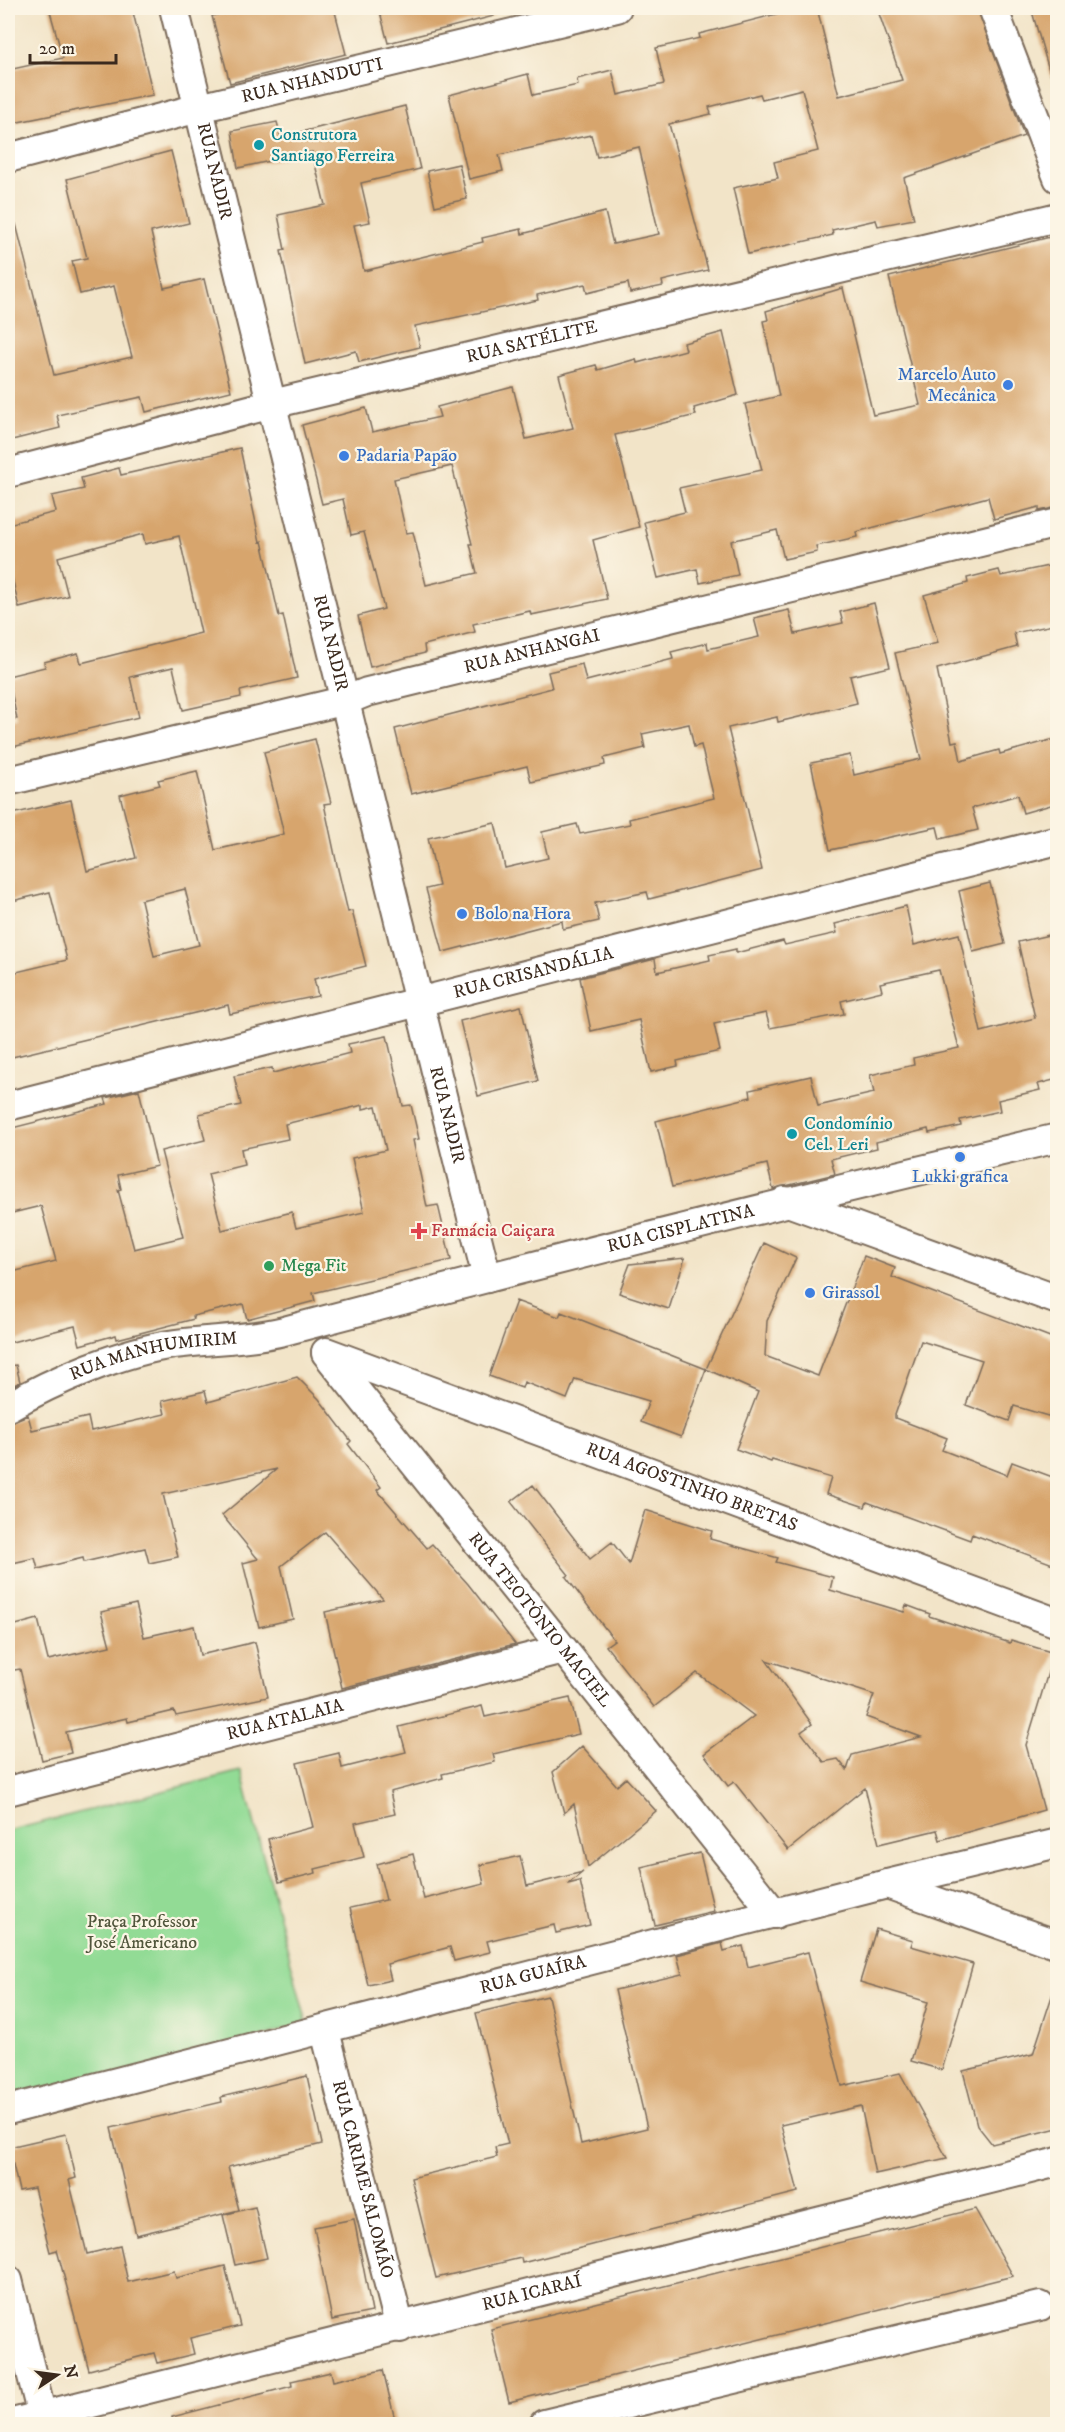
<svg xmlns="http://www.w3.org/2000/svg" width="1065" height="2432" viewBox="0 0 1065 2432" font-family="'IM FELL DW Pica',serif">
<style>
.green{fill:#92db95;stroke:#66825a;stroke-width:1.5}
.building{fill:#d7a56d;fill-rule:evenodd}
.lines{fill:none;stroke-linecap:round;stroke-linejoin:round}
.minor-casing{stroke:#7b6b5a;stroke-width:32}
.minor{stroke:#fff;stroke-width:28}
.culture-dot{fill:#0f9aa8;stroke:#fcf5e5;stroke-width:2}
.shop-dot{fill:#3f7fe0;stroke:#fcf5e5;stroke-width:2}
.health-dot{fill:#e0444e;stroke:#fcf5e5;stroke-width:2}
.leisure-dot{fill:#2e9e5b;stroke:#fcf5e5;stroke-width:2}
.labels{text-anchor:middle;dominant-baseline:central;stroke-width:4.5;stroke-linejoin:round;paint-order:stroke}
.street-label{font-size:18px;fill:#3b2a1e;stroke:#fcf5e5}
.culture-label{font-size:18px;fill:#0d838f;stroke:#fcf5e5;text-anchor:start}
.shop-label{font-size:18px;fill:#366cbe;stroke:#fcf5e5;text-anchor:start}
.health-label{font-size:18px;fill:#be3a42;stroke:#fcf5e5;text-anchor:start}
.leisure-label{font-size:18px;fill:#27864d;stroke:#fcf5e5;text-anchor:start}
.park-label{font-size:18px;fill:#51563c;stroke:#fcf5e5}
</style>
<rect width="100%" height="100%" fill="#fcf5e5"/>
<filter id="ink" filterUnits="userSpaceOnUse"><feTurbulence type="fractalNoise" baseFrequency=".0167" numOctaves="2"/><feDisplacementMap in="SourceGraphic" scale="12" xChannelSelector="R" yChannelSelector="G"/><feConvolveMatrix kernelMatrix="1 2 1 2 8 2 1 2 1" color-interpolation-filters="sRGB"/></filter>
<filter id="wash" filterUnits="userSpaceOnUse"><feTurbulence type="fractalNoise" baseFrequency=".008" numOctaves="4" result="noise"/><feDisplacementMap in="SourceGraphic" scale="24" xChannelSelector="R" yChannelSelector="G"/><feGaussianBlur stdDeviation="1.35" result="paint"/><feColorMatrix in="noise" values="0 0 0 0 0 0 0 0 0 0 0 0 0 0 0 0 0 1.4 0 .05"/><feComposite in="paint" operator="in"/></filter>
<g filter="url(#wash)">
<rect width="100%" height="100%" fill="#f2e4c8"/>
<!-- green -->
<path class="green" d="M241,1771L307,2024L8,2105V1831Z"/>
<g id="blocks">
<!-- building -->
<path class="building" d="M49,8H132L153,95L8,124V70L63,58Z
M245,8H334L346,54L230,83L212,16Z
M379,8H493L494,16L388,43Z
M800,8H817L839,96L902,80L877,8H977L1024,136L904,178L914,219L878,226L876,220L832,230L833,235L748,254L733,188L778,178L774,162L818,151L802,89L762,99L760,94L709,107L711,114L669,124L708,270L662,281L663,286L630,293L628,283L587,293L585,284L537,295L538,300L415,326L420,347L359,362L356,351L305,364L281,251L285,250L278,215L325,205L312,152L238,168L232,131L277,122L281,137L405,106L420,169L361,183L370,222L354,225L364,271L483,242L482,238L521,229L522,234L605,212L613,244L659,234L639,147L597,157L591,135L499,155L503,171L469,179L449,95L528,74L533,95L578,85L577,79L612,70L618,95L664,84L656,48L700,38L699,34Z
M1031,8H1058V76L1051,77Z
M171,151L189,223L151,232L164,288L204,279L231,391L146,412L142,397L57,415L60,428L8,441V225L16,224L54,375L132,357L114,286L80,294L72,261L87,258L67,179Z
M459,164L467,199L435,206L427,171Z
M1058,235V507L1039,511V507L994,519L988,497L856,532L857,537L816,546L817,552L784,559L777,530L731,541L738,575L700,583L697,569L658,578L644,522L685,512L679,488L762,470L745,404L779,396L763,321L768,320L766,311L843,288L873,415L920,405L889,277Z
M723,332L738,395L694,408L696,415L615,435L639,527L593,540L607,599L531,615L530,611L473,624L475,632L424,645L425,653L370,667L358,616L384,609L364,532L351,535L343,499L322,504L302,425L366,408L372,432L440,417L437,407L513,387L526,439L573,428L559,375L596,365L598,370L636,359L637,363L686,350L684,343ZM452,466L472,544H470L477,573L426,585L413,532L406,533L394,479Z
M240,448L260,542L262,541L279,616L283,615L297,678L240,691L241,697L183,710L173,667L130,677L139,717L8,748V721L17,719L8,676L45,667L44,662L78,653L81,663L201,633L179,536L145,544L143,534L58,557L68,596L19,608L8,559V524L56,512L52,496L84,489L81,478L119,468L121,475Z
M1058,564V624L1014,633L1017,647L937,669L952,742L957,741L961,761L999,750L1000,754L1058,738V803L1023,813L1018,795L972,808L978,830L940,839L937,827L830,850L811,763L850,755L854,775L921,759L895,653L938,643L924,595L968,583L967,578L999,570L1001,576Z
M874,603L890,667L850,676L857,703L778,722L777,717L728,728L762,870L649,899L647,892L595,903L599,921L563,929L562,921L443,952L426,889L439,886L428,838L495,823L505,868L548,858L542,832L577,824L580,834L630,824L629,819L714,798L701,745L694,747L689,724L642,734L645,748L604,758L605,765L531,782L527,766L411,794L395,729L552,688L548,672L582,664L586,681L673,659L671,652L707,643L708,649L759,637L754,618L789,610L795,634L843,623L840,612Z
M315,739L331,803L324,804L337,865L348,912L352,911L366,966L314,979L318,996L230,1014L228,1005L8,1058V974L67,960L50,892L8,902V815L71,800L87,871L136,858L120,795L160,785L158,780L197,771L215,850L284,834L264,752ZM185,889L199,945L154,956L141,900Z
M990,883L1005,944L973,952L959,891Z
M906,906L914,945L959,934L981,1032L1035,1018L1018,942L1058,933V1079L1038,1084L1040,1090L998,1100L1000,1111L960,1120L961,1126L929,1133L928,1129L876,1142L877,1148L831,1159L835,1174L773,1189L767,1164L672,1187L656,1121L751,1097L750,1090L811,1076L818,1106L874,1093L870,1075L914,1065L913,1058L959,1048L939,970L880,983L882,991L841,1001L844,1014L770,1028L766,1013L714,1024L720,1051L677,1061L678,1066L651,1072L639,1020L591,1031L580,978L655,959L657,972L710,960L709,955L736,949V953L783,941L785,945L837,933L835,924Z
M521,1006L538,1081L478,1096L460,1021Z
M387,1036L403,1106L411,1105L419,1139L413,1140L427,1207L438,1205L451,1260L313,1293L315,1301L247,1319L243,1304L193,1316L194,1319L117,1339L116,1335L80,1345L75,1326L8,1343V1273L56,1261L41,1206L8,1214V1129L107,1104L105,1098L139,1090L157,1166L118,1175L121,1189L118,1190L134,1249L183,1237L161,1151L205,1140L199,1114L241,1105L234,1076L272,1068L273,1073L350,1053L348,1044ZM363,1105V1109L376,1106L386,1150L352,1158L364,1212L296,1228L292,1212L222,1230L208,1174L244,1165L241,1149L288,1139L285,1124Z
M764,1243L796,1258L767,1321L765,1356L818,1376L864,1256L895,1268L892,1277L1058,1340V1419L1014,1406L1009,1421L966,1405L982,1360L921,1341L895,1415V1418L947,1438L942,1450L1007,1475L1012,1462L1058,1479V1566L972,1534L970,1540L867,1502L865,1507L826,1494L831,1478L772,1460L771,1462L736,1449L758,1392L706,1369Z
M685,1258L669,1309L619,1293L630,1264Z
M516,1301L559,1317L561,1312L706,1369L681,1437L641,1422L649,1401L575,1379L567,1399L524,1382L522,1388L489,1376Z
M16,1365L20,1382L8,1388V1366Z
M297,1377L319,1399L351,1441L348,1444L381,1487L377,1490L427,1548L432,1544L468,1584L515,1644L342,1688L325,1612L383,1599L325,1532L281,1566L293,1619L259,1627L243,1563L258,1559L222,1515L277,1469L163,1494L178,1557L149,1563L145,1548L84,1562L83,1558L38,1569L35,1558L8,1564V1423L28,1415L32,1430L88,1417L91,1431L165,1414L162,1401L205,1391L208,1402Z
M533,1485L590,1559L612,1542L629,1564L645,1510L712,1531L710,1539L778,1558L776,1562L833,1577L830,1590L904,1612L906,1605L930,1614L929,1616L1010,1643L1011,1640L1054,1653L1026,1745L1044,1810L940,1840L937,1830L879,1844L865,1788L788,1850L734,1782L728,1786L704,1754L754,1716L697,1673L654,1707L606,1646L614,1640L566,1577L569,1575L511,1502ZM766,1660L874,1695L866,1717L921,1737L852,1755L847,1770L838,1759L824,1762L801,1732L812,1724Z
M136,1604L144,1637L194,1626L200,1655L255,1642L268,1697L176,1716L174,1711L128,1722L127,1718L66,1732L71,1753L42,1760L20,1669L8,1671V1627L38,1619L48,1660L110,1646L101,1612Z
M570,1698L579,1734L493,1754L495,1762L442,1774L443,1778L390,1792L395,1814L355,1823L364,1857L315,1869L316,1873L279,1882L268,1839L313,1827L297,1763L339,1753L342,1768L406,1752L399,1727L482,1706L485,1717Z
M582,1746L617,1786L626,1778L656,1811L588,1867L574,1804L564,1813L553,1772Z
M700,1853L714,1911L655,1925L641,1867Z
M413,1854L424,1899L484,1884L480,1865L520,1856L527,1886L583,1872L568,1884L580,1881L590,1925L556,1933L554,1925L487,1941L490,1952L454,1961L450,1947L387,1964L391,1980L368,1985L350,1908L386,1900L377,1864Z
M876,1929L913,1940L911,1946L973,1964L942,2070L911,2061L928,2002L860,1982Z
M722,1943L724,1951L743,1946L748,1967L808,1952L842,2086L900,2073L947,2158L875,2174L861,2106L781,2125L798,2192L522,2263L521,2258L436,2278L411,2178L497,2157L495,2147L508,2144L476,2013L548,1996L581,2144L647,2128L615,1990L682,1974L677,1955Z
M1053,1993H1058V2128L992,2144L977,2125L963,2071L1033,2054Z
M307,2076L322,2144L228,2167L239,2210L136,2235L111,2128L222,2102L221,2097Z
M66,2134L76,2178L69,2180L87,2254L120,2246L128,2282L174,2271L176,2278L225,2266L240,2326L190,2338L194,2354L157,2363L154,2353L89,2370L57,2250L50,2252L34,2188L19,2191L9,2147Z
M255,2207L267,2258L235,2265L223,2215Z
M975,2209L1013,2276L509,2402L491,2329Z
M354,2219L372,2312L332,2320L314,2227Z
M383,2370L396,2424H173L172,2417L292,2386L291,2381L331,2372L333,2381Z"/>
</g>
</g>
<g filter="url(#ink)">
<use href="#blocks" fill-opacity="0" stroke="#7b6b5a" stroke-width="1.5"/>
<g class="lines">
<defs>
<g id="minor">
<path id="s1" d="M174,8L487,1278"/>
<path d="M993,8L1058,178"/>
<path id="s2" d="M8,158L199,108L617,8"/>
<path id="s3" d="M8,473L272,404L1058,217"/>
<path id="s4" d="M8,781L347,700L367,692L1058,523"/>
<path id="s5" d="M8,1106L1058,840"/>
<path d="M785,1201L1058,1300"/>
<path id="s6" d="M326,1352L1058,1623"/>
<path id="s7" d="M326,1353L775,1914"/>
<path id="s8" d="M8,1407C54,1380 123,1351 175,1344C212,1339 248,1340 284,1331C541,1263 799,1198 1058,1138"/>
<path id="s9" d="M8,1791L563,1649"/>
<path d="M887,1884L1058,1945"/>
<path id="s10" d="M325,2031L400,2328"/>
<path id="s11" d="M8,2110L887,1884L1058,1843"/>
<path d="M8,2280L44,2424"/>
<path id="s12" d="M8,2424L1058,2162"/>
<path d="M544,2424L1040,2306"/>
</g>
</defs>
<!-- minor casing -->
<use href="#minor" class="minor-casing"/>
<!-- minor -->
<use href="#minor" class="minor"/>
</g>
</g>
<!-- markers -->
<g class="culture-dot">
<circle cx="259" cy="145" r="6"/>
<circle cx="792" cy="1134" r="6"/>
</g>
<g class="shop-dot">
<circle cx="1008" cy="385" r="6"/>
<circle cx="344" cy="456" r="6"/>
<circle cx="462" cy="914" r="6"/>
<circle cx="960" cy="1157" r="6"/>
<circle cx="810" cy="1293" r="6"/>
</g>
<path class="health-dot" d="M416 1222h6v6h6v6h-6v6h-6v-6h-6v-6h6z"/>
<circle class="leisure-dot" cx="269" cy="1266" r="6"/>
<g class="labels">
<!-- street labels -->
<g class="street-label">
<text stroke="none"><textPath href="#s2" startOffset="314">RUA NHANDUTI</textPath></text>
<text stroke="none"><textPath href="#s1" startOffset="168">RUA NADIR</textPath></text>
<text stroke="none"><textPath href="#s3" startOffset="540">RUA SATÉLITE</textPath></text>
<text stroke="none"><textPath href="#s1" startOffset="654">RUA NADIR</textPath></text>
<text stroke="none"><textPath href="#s4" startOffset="540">RUA ANHANGAI</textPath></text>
<text stroke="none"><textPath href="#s5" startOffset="542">RUA CRISANDÁLIA</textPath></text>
<text stroke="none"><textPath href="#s1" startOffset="1140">RUA NADIR</textPath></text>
<text stroke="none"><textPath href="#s8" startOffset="699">RUA CISPLATINA</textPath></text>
<text stroke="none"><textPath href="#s8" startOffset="156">RUA MANHUMIRIM</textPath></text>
<text stroke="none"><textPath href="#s6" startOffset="390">RUA AGOSTINHO BRETAS</textPath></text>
<text stroke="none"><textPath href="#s7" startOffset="342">RUA TEOTÔNIO MACIEL</textPath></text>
<text stroke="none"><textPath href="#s9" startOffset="286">RUA ATALAIA</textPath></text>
<text stroke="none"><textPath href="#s11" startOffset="542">RUA GUAÍRA</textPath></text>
<text stroke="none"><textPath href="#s10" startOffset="153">RUA CARIME SALOMÃO</textPath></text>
<text stroke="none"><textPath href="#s12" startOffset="540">RUA ICARAÍ</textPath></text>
</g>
<!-- culture labels -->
<g class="culture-label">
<text x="271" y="135">Construtora<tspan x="271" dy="21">Santiago Ferreira</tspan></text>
<text x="804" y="1124">Condomínio<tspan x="804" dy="21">Cel. Leri</tspan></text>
</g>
<!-- shop labels -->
<g class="shop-label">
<text x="996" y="375" text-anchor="end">Marcelo Auto<tspan x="996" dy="21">Mecânica</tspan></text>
<text x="356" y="456">Padaria Papão</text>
<text x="474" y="914">Bolo na Hora</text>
<text x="960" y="1177" text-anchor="middle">Lukki grafica</text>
<text x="822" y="1293">Girassol</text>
</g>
<!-- health labels -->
<g class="health-label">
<text x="431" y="1231">Farmácia Caiçara</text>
</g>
<!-- leisure labels -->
<g class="leisure-label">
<text x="281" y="1266">Mega Fit</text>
</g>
<!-- park labels -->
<g class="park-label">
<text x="142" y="1922">Praça Professor<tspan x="142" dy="21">José Americano</tspan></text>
</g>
</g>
<!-- margin -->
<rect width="1065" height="2432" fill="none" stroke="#fcf5e5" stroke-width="30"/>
<!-- north arrow -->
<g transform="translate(57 2375) rotate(77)" stroke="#fcf5e5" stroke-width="4.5" paint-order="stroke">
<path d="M0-4.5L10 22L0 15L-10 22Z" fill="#3b2a1e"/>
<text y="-9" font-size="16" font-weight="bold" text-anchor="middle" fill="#3b2a1e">N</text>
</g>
<!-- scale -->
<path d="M30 54v9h86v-9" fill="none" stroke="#3b2a1e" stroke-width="3"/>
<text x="39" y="54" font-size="18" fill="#3b2a1e" stroke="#fcf5e5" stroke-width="4.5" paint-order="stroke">20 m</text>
</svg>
